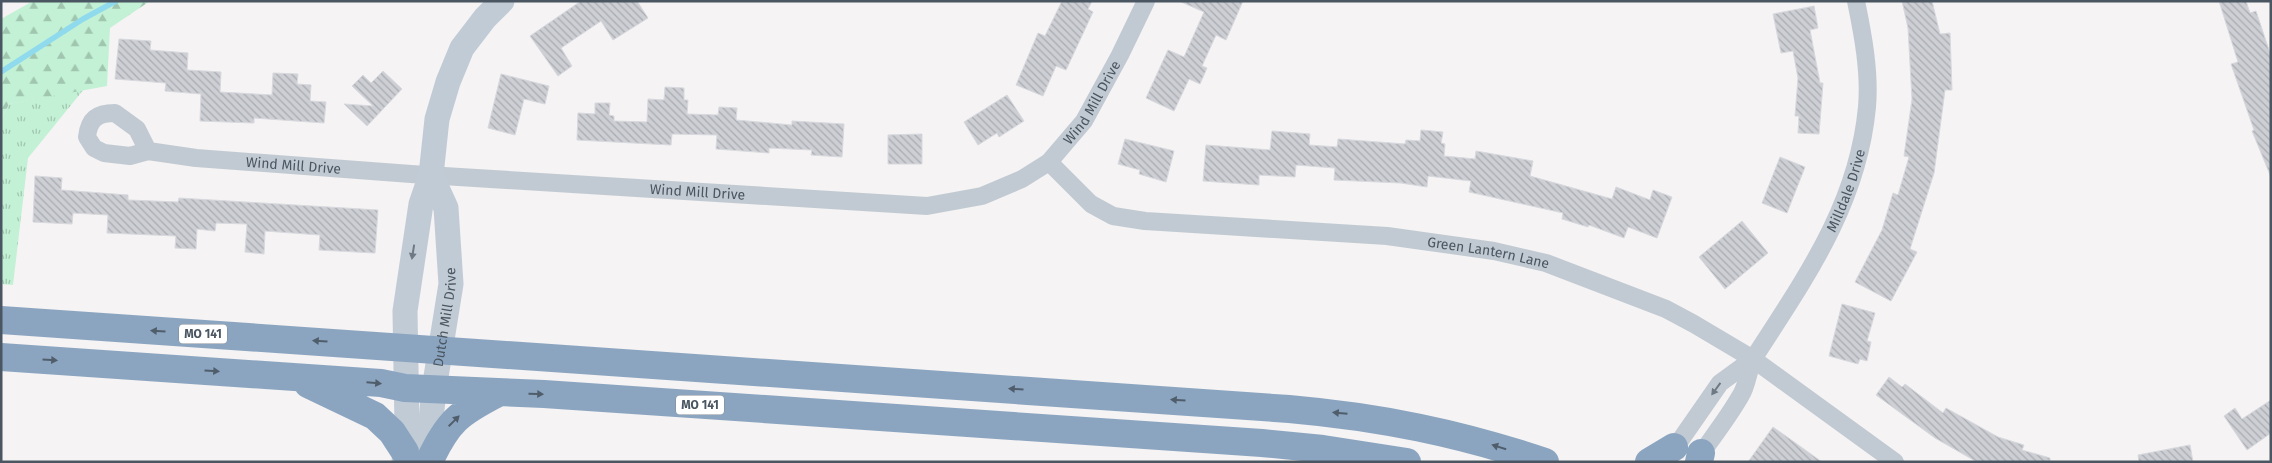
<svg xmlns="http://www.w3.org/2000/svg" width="2272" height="463" viewBox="0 0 2272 463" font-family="'Fira Sans',sans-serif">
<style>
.grass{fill:url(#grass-tufts)}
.forest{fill:url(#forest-firs)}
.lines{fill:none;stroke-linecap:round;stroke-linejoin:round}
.stream{stroke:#90daee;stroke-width:5.5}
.building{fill:url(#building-back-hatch);stroke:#d7d9de}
.street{stroke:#c1cad2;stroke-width:18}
.secondary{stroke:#c1cbd6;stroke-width:25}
.highway{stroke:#8ba5c1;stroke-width:28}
.oneway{fill:#6e7984}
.oneway2{fill:#505e6b}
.oneway3{fill:#6e7983}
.labels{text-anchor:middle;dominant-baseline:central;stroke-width:4.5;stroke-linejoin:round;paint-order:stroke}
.shield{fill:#fff;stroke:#808990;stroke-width:1}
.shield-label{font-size:12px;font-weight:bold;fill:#4a5661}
.street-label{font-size:14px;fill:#4a5661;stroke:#fff}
</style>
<defs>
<pattern id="grass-tufts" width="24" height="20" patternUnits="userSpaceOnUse" patternTransform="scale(1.25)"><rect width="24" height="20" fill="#c3f1d5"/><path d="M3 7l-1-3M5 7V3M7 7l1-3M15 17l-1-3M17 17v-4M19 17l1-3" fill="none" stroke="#a0c6b0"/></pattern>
<pattern id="forest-firs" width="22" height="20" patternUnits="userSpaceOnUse" patternTransform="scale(1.25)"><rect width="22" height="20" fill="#c3f1d5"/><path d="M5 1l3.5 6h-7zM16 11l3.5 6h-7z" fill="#a0c6b0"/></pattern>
<pattern id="building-back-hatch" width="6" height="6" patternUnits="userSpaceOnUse" patternTransform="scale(1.25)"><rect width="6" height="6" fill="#cdcfd5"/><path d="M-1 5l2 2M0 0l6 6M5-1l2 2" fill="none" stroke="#a8abb0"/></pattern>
</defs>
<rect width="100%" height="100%" fill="#f5f3f3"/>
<!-- grass -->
<path class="grass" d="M84,89L28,158L13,285L1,284V120L9,104Z"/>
<!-- forest -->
<path class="forest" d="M33,1H150L110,28L107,86L9,104L1,120V19Z"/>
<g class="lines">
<!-- stream -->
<path class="stream" d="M1,72L83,19L116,1"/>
</g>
<!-- building -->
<path class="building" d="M581,1H637L648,18L613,40L601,21L561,48L572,66L558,76L530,36Z
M1062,1H1092L1088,9L1093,12L1066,70L1056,66L1043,96L1016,85L1038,33L1045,36Z
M1179,1H1243L1226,40L1216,35L1202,66L1207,68L1200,84L1189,79L1174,111L1146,98L1168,50L1184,57L1204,12Z
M1902,1H1932L1940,34L1950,33L1952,90H1945L1934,173L1910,249L1917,252L1891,301L1855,282L1882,230L1893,193L1898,195L1909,157L1904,156L1912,99L1908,28Z
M2219,1H2246L2250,13L2256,11L2271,56V177L2252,131L2254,130L2231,64L2238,62Z
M1814,6L1818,28L1810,30L1820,83H1823L1819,134L1798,133L1799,116H1795L1798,78L1793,51L1781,53L1773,14Z
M119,39L151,41L150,50L188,53L187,70L221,72L220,92L272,95L273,73L298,74L297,84L311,85L310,101L326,102L324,123L254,118V123L200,121L201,94L165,91L166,83L115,79Z
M383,71L402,89L367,126L344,104L373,106L352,86L363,75L371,83Z
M501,74L549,86L545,104L524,99L515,135L488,128Z
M665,87L684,88V100H688L687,114L718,115L719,107L737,108L736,120L792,125V121L844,124L842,157L811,155L812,150L769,148V153L716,149L717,135L672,134L671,145L577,140L578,113L595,114V103H610L609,115L614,116V121L647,122L648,99L664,100Z
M1007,95L1024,121L999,137L997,133L978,145L964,122Z
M1421,130L1443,132L1441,143L1445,144L1444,156L1475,159L1476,151L1533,161L1530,176L1612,199L1616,187L1650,200L1653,190L1672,197L1657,238L1628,227L1624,238L1589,225L1588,227L1562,219L1563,213L1469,192L1471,181L1428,176L1427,187L1401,183L1334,180L1335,168L1296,165L1295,177L1259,175V185L1203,181L1206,145L1270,150L1272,131L1310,134L1309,145L1337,147L1338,139L1405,144L1406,140L1420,141Z
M922,134V164H888V135Z
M1125,139L1174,151L1166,182L1139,174L1140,170L1118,164Z
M1780,157L1805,167L1787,213L1762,203Z
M35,176L62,178L61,190L128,195V200L178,202L179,198L378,210L375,253L319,250L320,235L265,231L264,254L245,252L247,224L216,223L215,231L197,229L196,249L175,248L176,236L107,233L108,215L73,213L72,224L33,222Z
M1742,221L1768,253L1725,289L1699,257Z
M1842,304L1875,313L1867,341L1871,342L1867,361L1860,359L1858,364L1829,356Z
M1889,377L1902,387L1905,384L1943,413L1946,408L1998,437L2024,445L2022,450L2050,458V462H1977L1935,438L1876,395Z
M2271,400V433L2247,450L2224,416L2235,408L2242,419Z
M1773,427L1790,439L1822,462H1748Z
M2190,445L2193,462H2139L2138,455Z"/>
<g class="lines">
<!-- street -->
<g class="street">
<path id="s1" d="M148,151L137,129L115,113C97,113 89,119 87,137L94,148L104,153L130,156L148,151L196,158L411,174L927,206L982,196L1022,179L1049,162L1084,121L1120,55L1146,1"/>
<path id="s2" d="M1049,162L1091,204L1113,216L1145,221L1387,236L1494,251L1546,263L1666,309L1694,324L1753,359L1895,462"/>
<path d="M1670,455L1720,383L1753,359"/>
<path id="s3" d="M1696,461C1711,439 1728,418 1741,395C1748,384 1748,368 1755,356C1806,277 1858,204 1867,107C1870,72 1863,35 1856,1"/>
</g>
<!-- secondary -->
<g class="secondary">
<path d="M404,462L407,427L405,311L421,204L431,175L437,119L448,82L462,48L485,18L502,1"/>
<path id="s4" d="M427,462L434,389L451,284L446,208L431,175"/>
</g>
<!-- highway -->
<path class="highway" d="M1,320L1289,409C1380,417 1459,433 1545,462
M1,357L381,383L405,388L544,394L1262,443L1323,449L1407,462
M308,384L375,416L392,432L405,452
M429,462C448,421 459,413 498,393
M1649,462L1674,447
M1699,462L1701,453"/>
</g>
<!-- one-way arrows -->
<defs><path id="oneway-solid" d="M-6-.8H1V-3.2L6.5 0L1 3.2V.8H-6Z" transform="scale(1.25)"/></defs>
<use class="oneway" href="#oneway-solid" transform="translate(413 252) rotate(99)"/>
<g class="oneway2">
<use href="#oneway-solid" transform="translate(158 331) rotate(-176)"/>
<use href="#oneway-solid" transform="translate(320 341) rotate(-176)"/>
<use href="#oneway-solid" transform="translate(50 360) rotate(4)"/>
<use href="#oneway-solid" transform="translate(212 371) rotate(4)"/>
<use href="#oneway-solid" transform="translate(374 383) rotate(5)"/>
<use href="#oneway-solid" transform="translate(1016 389) rotate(-176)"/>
<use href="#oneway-solid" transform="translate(536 394) rotate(2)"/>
<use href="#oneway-solid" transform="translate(1178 400) rotate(-176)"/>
<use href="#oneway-solid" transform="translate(1340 413) rotate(-175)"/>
<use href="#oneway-solid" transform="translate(454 421) rotate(-45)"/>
<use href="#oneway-solid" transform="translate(1499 447) rotate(-162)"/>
</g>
<use class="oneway3" href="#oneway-solid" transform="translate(1716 389) rotate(126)"/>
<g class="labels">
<!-- shield labels -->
<g class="shield">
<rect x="179" y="324.5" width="48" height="19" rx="4"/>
<rect x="676" y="395.5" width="48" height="19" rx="4"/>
</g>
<g class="shield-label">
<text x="203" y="334">MO 141</text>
<text x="700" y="405">MO 141</text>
</g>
<!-- street labels -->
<g class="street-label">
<text stroke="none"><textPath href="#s1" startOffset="1149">Wind Mill Drive</textPath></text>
<text stroke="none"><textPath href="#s1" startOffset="309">Wind Mill Drive</textPath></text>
<text stroke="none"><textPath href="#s3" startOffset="311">Milldale Drive</textPath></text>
<text stroke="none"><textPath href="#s1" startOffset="714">Wind Mill Drive</textPath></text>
<text stroke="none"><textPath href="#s2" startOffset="462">Green Lantern Lane</textPath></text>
<text stroke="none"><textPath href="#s4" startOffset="146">Dutch Mill Drive</textPath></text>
</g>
</g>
<!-- border -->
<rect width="2272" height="463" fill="none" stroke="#4a5661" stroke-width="5"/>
</svg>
